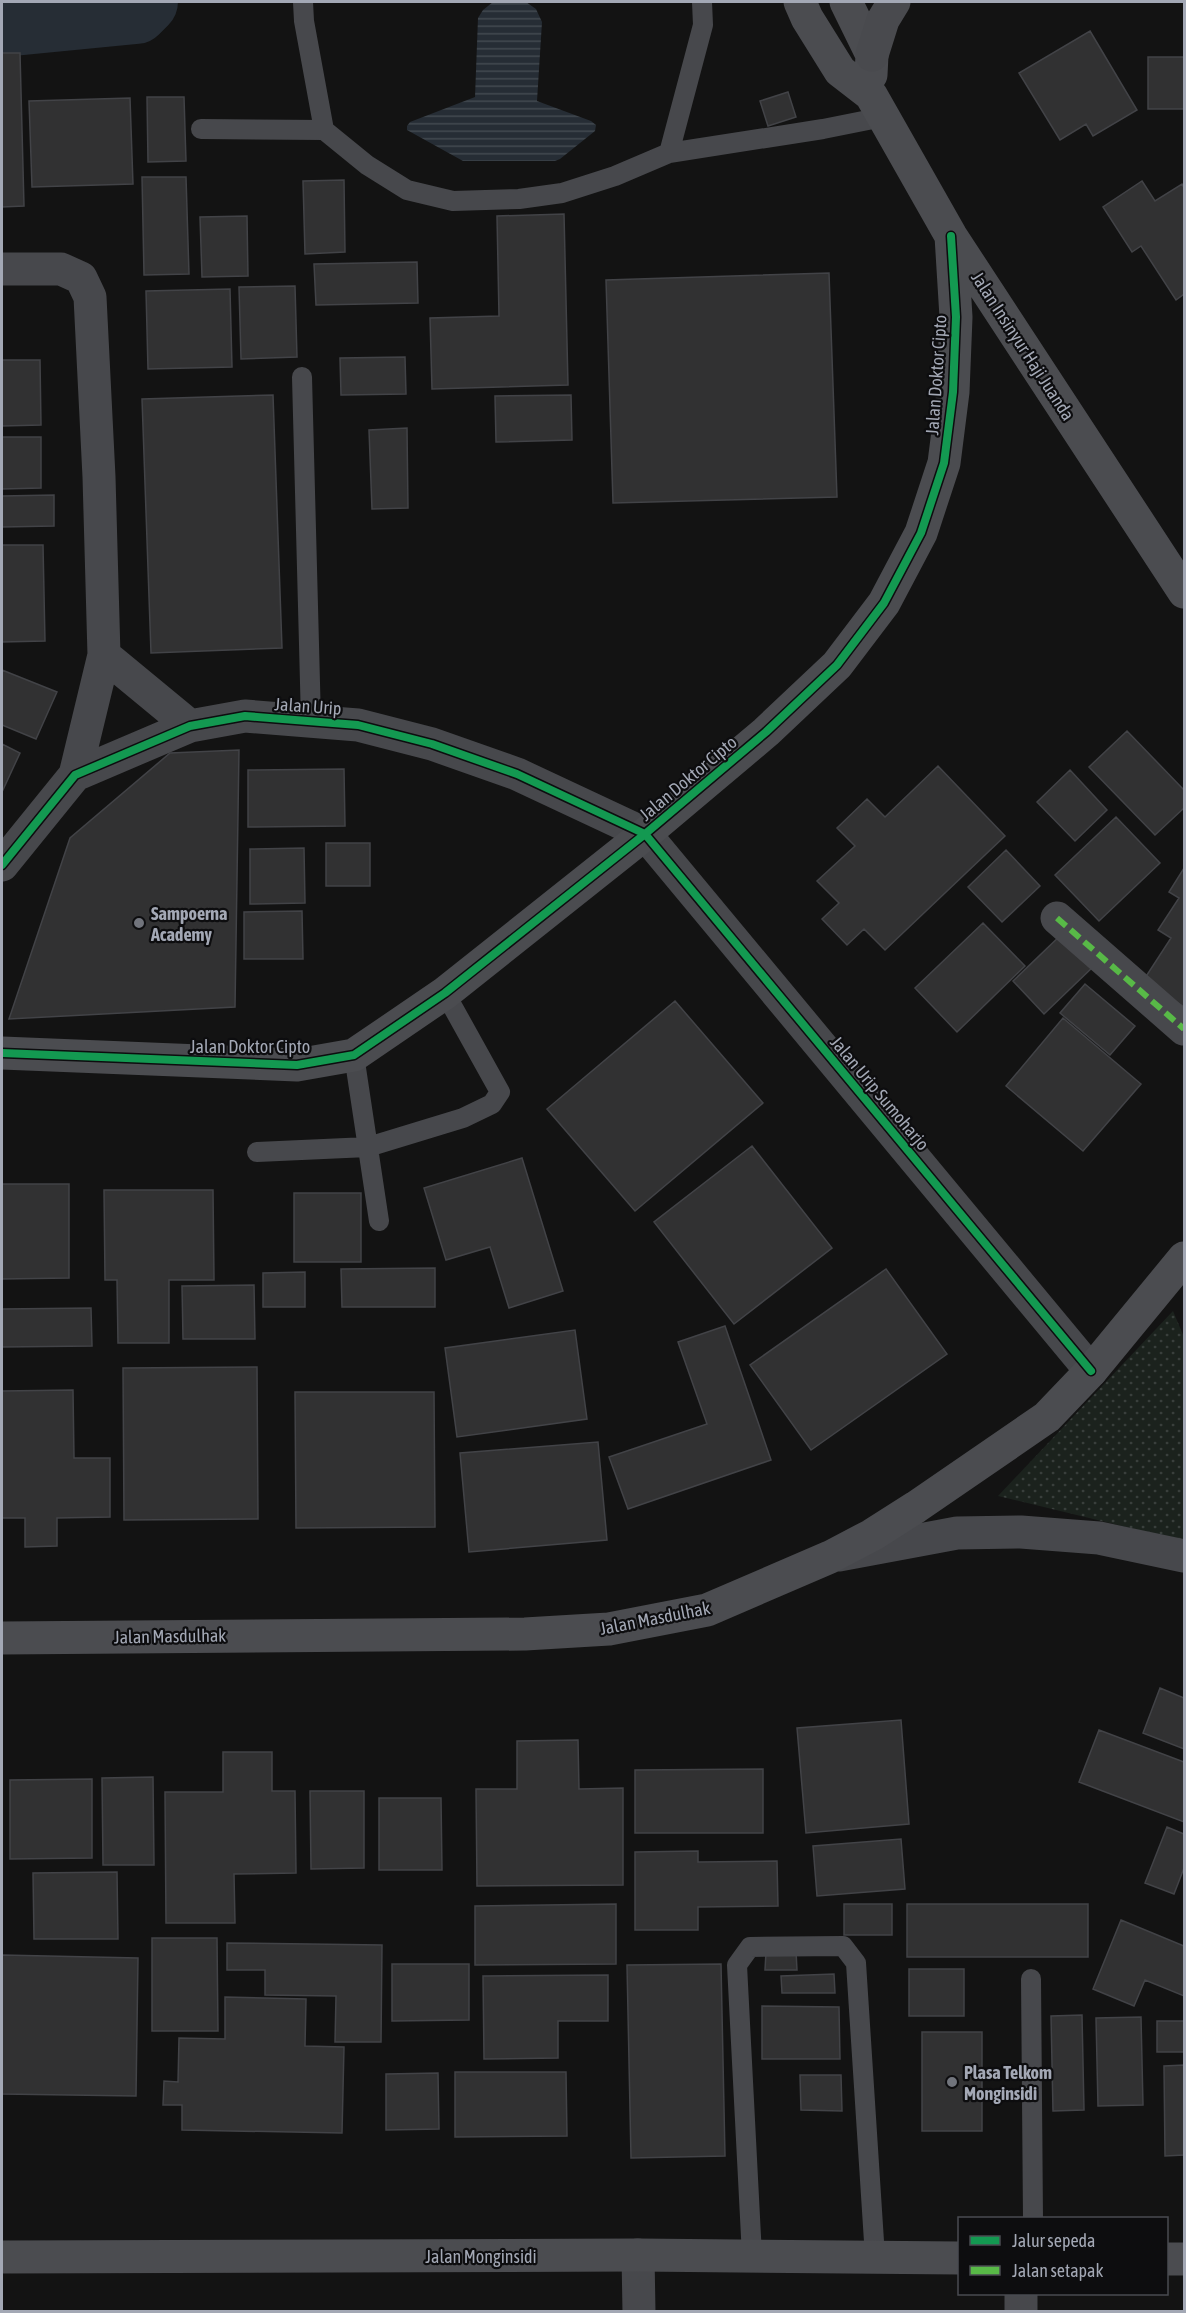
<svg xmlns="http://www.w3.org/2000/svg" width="1186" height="2313" viewBox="0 0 1186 2313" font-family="'Asap Condensed',sans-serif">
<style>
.park{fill:url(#park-dots)}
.water{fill:url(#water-rules)}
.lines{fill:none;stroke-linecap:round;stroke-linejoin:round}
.river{stroke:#262d35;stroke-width:64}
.building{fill:#313132;stroke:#424347;stroke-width:1.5}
.lane{stroke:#47484c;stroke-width:20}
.street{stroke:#47484c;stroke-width:33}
.secondary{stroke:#4b4c50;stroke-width:33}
.primary{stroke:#494a4e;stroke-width:33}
.quiet{stroke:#58b947;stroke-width:6;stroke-dasharray:12 6;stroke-linecap:butt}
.cycleway-casing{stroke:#0d0d0f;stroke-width:11}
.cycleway{stroke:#139951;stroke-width:8}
.poi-dot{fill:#71747c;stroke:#0d0d0f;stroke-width:2}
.labels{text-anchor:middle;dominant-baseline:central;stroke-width:4.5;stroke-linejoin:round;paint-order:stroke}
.street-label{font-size:18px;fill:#a3a8b5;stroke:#0d0d0f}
.poi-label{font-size:18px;font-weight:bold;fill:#a3a8b5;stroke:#0d0d0f;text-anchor:start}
</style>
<defs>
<pattern id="park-dots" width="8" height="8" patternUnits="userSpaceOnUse" patternTransform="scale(1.5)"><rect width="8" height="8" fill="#1b221d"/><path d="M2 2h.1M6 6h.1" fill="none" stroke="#393f3c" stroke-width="1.8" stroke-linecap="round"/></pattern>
<pattern id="water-rules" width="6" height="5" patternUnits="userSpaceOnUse" patternTransform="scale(1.5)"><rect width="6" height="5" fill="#262d35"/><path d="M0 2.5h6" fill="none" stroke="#424950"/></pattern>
</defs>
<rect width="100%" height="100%" fill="#131313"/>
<!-- park -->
<path class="park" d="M1173,1311L1184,1337V1541L998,1496Z"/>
<!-- water -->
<path class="water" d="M493,2H526L536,9L542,22L537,101L591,121L596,125L595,131L560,159L555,161H463L407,130V126L410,122L475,97L478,18L483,10Z"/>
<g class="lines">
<!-- river -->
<path class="river" d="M2,21L13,24L136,12L146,2"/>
</g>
<!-- building -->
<path class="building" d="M1090,31L1137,110L1093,136L1086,124L1060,140L1019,73Z
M2,53H20L24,206L2,207Z
M1148,57H1184V109H1148Z
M788,92L796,117L768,126L760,101Z
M147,97H184L186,161L148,162Z
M130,98L133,184L32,187L29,101Z
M142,177H186L189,274L144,275Z
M344,180L345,252L305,254L303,181Z
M1142,181L1155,201L1182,184L1184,188V294L1176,300L1141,246L1132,252L1103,207Z
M564,214L568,385L432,389L430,318L499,316L497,216Z
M247,216L248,276L202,277L200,217Z
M417,262L418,303L316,305L314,264Z
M829,273L837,497L613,503L606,280Z
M295,286L297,357L241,359L239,287Z
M230,289L232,367L148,369L146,291Z
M405,357L406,394L341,395L340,358Z
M2,360H40L41,425L2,426Z
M273,395L282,648L151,653L142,399Z
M571,395L572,440L496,442L495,396Z
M407,428L408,508L372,509L369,430Z
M2,437H41V488L2,489Z
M54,495V526L2,527V496Z
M2,545H43L45,641L2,642Z
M2,670L57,692L36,739L2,725Z
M1127,731L1184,790V808L1155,835L1089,767Z
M2,744L20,753L2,792Z
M239,750L235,1007L9,1019L70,838L170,753Z
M938,766L1005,836L885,950L864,929L847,945L822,919L839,903L817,881L855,846L837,828L867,799L885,817Z
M344,769L345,826L248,827V770Z
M1070,770L1107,810L1075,841L1037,802Z
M1116,817L1160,863L1099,921L1055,875Z
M326,843H370V886H326Z
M304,848L305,903L250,904V849Z
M1006,850L1040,886L1002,922L968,887Z
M1184,868V1007L1143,981L1171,938L1158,930L1179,898L1169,892Z
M302,911L303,959H244V912Z
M983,923L1025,966L957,1032L915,988Z
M1065,931L1096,964L1044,1014L1013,981Z
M1085,984L1135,1026L1110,1055L1060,1013Z
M675,1001L763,1103L635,1211L547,1109Z
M1063,1018L1141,1084L1083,1151L1006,1086Z
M752,1146L832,1248L734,1324L654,1222Z
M522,1158L563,1291L509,1308L490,1247L446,1260L424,1188Z
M2,1184H69V1278L2,1279Z
M104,1190H213L214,1280H169V1343H118L117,1280H105Z
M294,1193H361V1262H294Z
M435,1268V1307H342L341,1269Z
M886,1269L947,1354L811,1450L750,1365Z
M305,1272V1307H263V1273Z
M254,1285L255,1339H183L182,1286Z
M91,1308L92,1346L2,1347V1309Z
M725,1326L771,1460L628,1509L609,1457L707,1424L678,1342Z
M575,1330L587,1419L457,1437L445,1348Z
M257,1367L258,1519L124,1520L123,1368Z
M73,1390L74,1458H110V1517L57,1518V1546L25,1547V1518H2V1391Z
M295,1392H434L435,1527L296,1528Z
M598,1442L607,1540L469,1552L460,1453Z
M1160,1688L1184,1698V1749L1143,1733Z
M901,1720L909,1824L806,1833L797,1728Z
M1099,1730L1184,1762V1822L1079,1782Z
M578,1740L579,1789L623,1788V1885L477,1886L476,1789H517V1741Z
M223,1752H272V1791H295L296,1873L234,1874L235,1923H166L165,1792H223Z
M763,1769V1833H635V1770Z
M153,1777L154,1865H103L102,1778Z
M92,1779V1858L10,1859V1780Z
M310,1791H364V1868L311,1869Z
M379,1798H441L442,1870H379Z
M1167,1827L1184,1834V1868L1174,1894L1145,1883Z
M901,1839L905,1889L817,1896L813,1846Z
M698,1851V1862L777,1861L778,1906L698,1907V1930H635V1852Z
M117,1872L118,1939H34L33,1873Z
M616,1904V1964L475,1965V1906Z
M844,1904H892V1935H844Z
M907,1904H1088V1957H907Z
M1121,1920L1184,1946V1996L1145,1980L1134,2006L1093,1989Z
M152,1938H217L218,2031H152Z
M227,1943L382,1945L381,2042H335L336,1996L265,1995V1970H227Z
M796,1951L797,1970H765L766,1952Z
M2,1955L138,1958L136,2096L2,2094Z
M392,1964H469V2020L392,2021Z
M721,1964L725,2156L631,2158L627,1965Z
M909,1969H964V2016H909Z
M834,1974L835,1993H782L781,1976Z
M608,1975V2021H558V2058L484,2059L483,1976Z
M225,1997L306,1999L305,2046L344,2047L342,2133L182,2130V2105H163L164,2081L178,2082L179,2038L225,2039Z
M762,2006L839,2007L840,2059H762Z
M1082,2015L1084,2110L1053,2111L1051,2016Z
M1141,2017L1143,2105L1098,2106L1096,2018Z
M1157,2021H1184V2052H1157Z
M922,2032H982V2131H922Z
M1184,2065V2155L1165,2156L1164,2066Z
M455,2072H566L567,2136L455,2137Z
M438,2073L439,2129L386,2130V2074Z
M800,2075H841L842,2111L801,2110Z"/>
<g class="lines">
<!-- lane -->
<path class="lane" d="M303,2L304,21L324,130L367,165L407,190L453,201L519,199L562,193L615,176L669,153L823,129L883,117
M201,129L324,130
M669,153L703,25L702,2
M302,377L311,721
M354,1055L379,1221
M257,1152L368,1147L463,1118L492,1104L500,1092L445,993
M1031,1979L1033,2218
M752,2256L737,1965L750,1947L843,1946L856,1963L875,2257"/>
<!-- street -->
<path class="street" d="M2,269H61L81,278L90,297L99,477L104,655L75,775
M104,655L190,726
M2,865L75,775L190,726L245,716L358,725L432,744L517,774L645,834L1091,1371
M1057,918L1184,1029
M839,1555L957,1533L1021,1532L1099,1538L1184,1556
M638,2255L639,2312
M1021,2294V2312"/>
<!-- secondary -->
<path class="secondary" d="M800,2L807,18L840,71L871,95L951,236L1184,592
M846,2L872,55L871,75
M2,1053L297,1065L354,1055L445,993L645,834L766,732L837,665L884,603L921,533L944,463L953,392L956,317L951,236
M2,1638L525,1634L609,1629L707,1610L830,1557L872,1535L916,1507L1047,1417L1091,1371L1184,1258
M2,2257L638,2255L960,2258
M1166,2259H1184"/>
<!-- primary -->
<path class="primary" d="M872,55L883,20L894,2"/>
<!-- quiet -->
<path class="quiet" d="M1057,918L1184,1029"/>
<defs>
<path id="cycleway" d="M2,865L75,775L190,726L245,716L358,725L432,744L517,774L645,834L1091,1371
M2,1053L297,1065L354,1055L445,993L645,834L766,732L837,665L884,603L921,533L944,463L953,392L956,317L951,236"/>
</defs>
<!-- cycleway casing -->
<use href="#cycleway" class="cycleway-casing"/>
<!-- cycleway -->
<use href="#cycleway" class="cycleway"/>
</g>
<!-- markers -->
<g class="poi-dot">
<circle cx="139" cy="923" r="6"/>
<circle cx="952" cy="2082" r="6"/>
</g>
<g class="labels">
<!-- street labels -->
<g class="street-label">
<text transform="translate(1023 346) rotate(57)">Jalan Insinyur Haji Juanda</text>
<text transform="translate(936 375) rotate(-86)">Jalan Doktor Cipto</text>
<text transform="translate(308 706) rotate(4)">Jalan Urip</text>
<text transform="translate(688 778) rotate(-40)">Jalan Doktor Cipto</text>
<text x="250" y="1046">Jalan Doktor Cipto</text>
<text transform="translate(880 1093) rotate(50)">Jalan Urip Sumoharjo</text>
<text transform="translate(655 1618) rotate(-11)">Jalan Masdulhak</text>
<text transform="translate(170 1636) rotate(-1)">Jalan Masdulhak</text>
<text x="481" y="2256">Jalan Monginsidi</text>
</g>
<!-- poi labels -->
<g class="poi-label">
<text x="151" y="913">Sampoerna<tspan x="151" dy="21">Academy</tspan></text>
<text x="964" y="2072">Plasa Telkom<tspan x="964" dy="21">Monginsidi</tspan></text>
</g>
</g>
<!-- border -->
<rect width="1186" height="2313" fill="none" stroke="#a3a8b5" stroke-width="6"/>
<!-- legend -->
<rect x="958" y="2217" width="210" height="78" fill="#0d0d0f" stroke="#494b51" stroke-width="1.5"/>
<rect x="970" y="2236" width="30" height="9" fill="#139951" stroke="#494b51" stroke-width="1.5"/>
<text x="1012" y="2247" font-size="18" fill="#a3a8b5">Jalur sepeda</text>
<rect x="970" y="2266" width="30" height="9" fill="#58b947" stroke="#494b51" stroke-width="1.5"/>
<text x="1012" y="2277" font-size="18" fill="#a3a8b5">Jalan setapak</text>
</svg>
